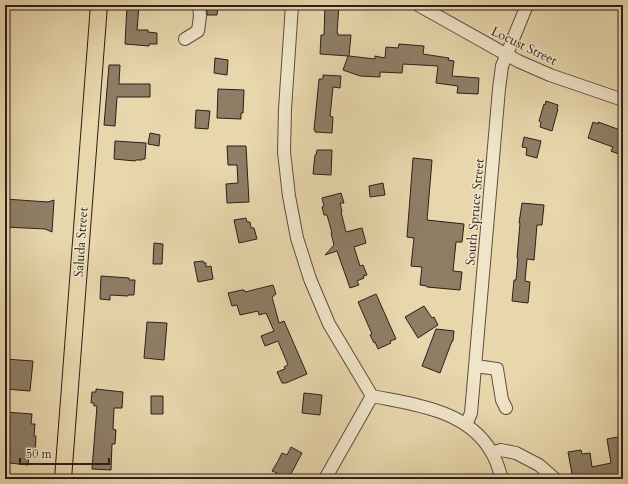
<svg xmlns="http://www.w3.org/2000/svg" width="628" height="484" viewBox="0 0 628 484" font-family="Cardo,serif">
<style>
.building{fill:#8e7e66;stroke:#2d1f1a}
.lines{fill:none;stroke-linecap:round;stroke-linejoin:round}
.minor-casing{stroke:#5c4d3e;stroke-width:14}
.major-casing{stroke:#2d1f1a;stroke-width:18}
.minor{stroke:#f0e4c9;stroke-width:12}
.major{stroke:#e8d6ac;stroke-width:16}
.labels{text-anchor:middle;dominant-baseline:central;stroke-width:3;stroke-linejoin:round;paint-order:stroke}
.street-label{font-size:13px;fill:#2d1f1a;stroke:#f0e4c9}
</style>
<rect width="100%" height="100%" fill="#e8d6ac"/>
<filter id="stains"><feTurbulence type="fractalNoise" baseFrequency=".005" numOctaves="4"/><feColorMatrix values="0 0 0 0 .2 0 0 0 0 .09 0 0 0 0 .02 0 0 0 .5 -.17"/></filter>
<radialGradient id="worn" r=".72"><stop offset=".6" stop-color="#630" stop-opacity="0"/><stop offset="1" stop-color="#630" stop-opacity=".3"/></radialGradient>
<!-- building -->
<path class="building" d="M127,5H139L137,30H148V32L157,33V44H149V46L125,44Z
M207,5H218L217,15H207Z
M325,5H339L337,33H338V35H351L349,56L375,59V56L385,58L386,47L398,48L399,44L424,46L423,54L449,58L448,60L454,61L452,76L479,78L478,94L457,93L458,86L436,83L438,66L403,64L402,73L380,72V77L360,76L343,70L348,56L320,54L321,35H324Z
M215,58L228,60L227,75L214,73Z
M109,65H120L119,84H150V97H117L115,126L104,125Z
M323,75L341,76L340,88L333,87L330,116L333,117L332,133L315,132V130H314L319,79H323Z
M218,89L244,90L243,113H241V119L217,118Z
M546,101L558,105L557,109H558L552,131L540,127L541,122L539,121L544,104L545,105Z
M196,110L210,111L208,129L195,128Z
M593,122L598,124V122L623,131V156L611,151L613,147L588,138Z
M150,133L160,135L159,146L148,144Z
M524,137L541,141L537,158L526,155L527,148L522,147Z
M115,141L146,143L145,159H142V160H136L135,161L114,159Z
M227,146H246L249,202L227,203L226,184L238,183L237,165H228Z
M317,150H332L331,175L313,174L315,155H316Z
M413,158L432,160L427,220L464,224L462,242H456L453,271L462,272L460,290L427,287V286L420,285L422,267L411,266L414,238L407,237Z
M383,183L385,195L370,197L369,186Z
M341,193L344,203H340L342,212H341L346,232L362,228L366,243L354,247L360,266L363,265L367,275L363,276L364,278L357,281L359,285L350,288L337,251L325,255L334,245L331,233H332L327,215H324L322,207L324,206L322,198Z
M5,199L48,202L54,200L52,232L45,229L6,227L7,225H5Z
M522,203L544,205L542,225H537L534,260L527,259L525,281L530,282L528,303L512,301L514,280H516L518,258H517L520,223H519Z
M246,218L247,222H250L251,228H254L257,239L239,243L234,220Z
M154,243L163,244L162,264H153Z
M203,261L204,263H206V267L211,266L213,279L198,282L194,262Z
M101,276L129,278V280H135L134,295H128V296L110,295V300L100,299Z
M273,285L276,294L272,297L279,323L284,321L307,374L286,383H282L277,372L285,369L284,367L288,365L278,341L265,346L261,336L274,331L266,313L259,315L258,311L240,315L237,305L232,306L228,293L242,290H244L245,292Z
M376,294L396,339L390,341L391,343L378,349L375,342L374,343L370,335L372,334L358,302Z
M424,306L432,318L434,317L438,325L418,338L405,317Z
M147,322L167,323L164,360L144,358Z
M436,329L454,331L453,341H452L440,373L422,366Z
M5,359L33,361L30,391L5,389Z
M96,389L123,392L122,408H114L113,429L116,430L115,444H112L111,470L92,469L97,406H94V403H91L92,392H96Z
M304,393L322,395L320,415L302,413Z
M151,396H163V414H151Z
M5,412L32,414L31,424H35L34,436H36L35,454H29L28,465L9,463L10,452H5Z
M623,436V479H573L568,452L581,450L582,454L590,453L592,467L611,463L607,439Z
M291,447L302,453L291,474L288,479H273L277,473L272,471L278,461L282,453L287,455Z"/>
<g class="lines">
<defs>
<path id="minor" d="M292,5L285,109L284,152L289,196L297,238L310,279L329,324L372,396
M418,5L518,61L550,75L623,100
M185,39L198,31L200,16L199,5
M476,366L497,369L502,400L506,408
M372,396C416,405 468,410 492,453C497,461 499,470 502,479
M466,425L471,413L499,89L502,66L527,5
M492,453L501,450L516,453L539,465L555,479
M325,479L372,396"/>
<path id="major" d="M63,479L99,5"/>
</defs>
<!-- minor casing -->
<use href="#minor" class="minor-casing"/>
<!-- major casing -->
<use href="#major" class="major-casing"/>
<!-- minor -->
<use href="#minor" class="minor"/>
<!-- major -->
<use href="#major" class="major"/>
</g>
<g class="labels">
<!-- street labels -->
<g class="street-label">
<text transform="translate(524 46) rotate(26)">Locust Street</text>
<text transform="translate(475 212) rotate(-85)">South Spruce Street</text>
<text transform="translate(81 242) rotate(-86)">Saluda Street</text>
</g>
</g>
<!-- margin -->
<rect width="628" height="484" fill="none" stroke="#e8d6ac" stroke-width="20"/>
<rect x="6" y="6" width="616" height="472" fill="none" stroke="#2d1f1a" stroke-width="2"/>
<rect x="10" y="10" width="608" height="464" fill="none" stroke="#2d1f1a"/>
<!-- scale -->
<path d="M20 458v6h89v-6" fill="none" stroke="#2d1f1a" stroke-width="2"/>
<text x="26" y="458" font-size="12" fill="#2d1f1a" stroke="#f0e4c9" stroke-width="3" paint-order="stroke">50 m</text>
<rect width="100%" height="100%" filter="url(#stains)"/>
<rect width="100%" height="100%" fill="url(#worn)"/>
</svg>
